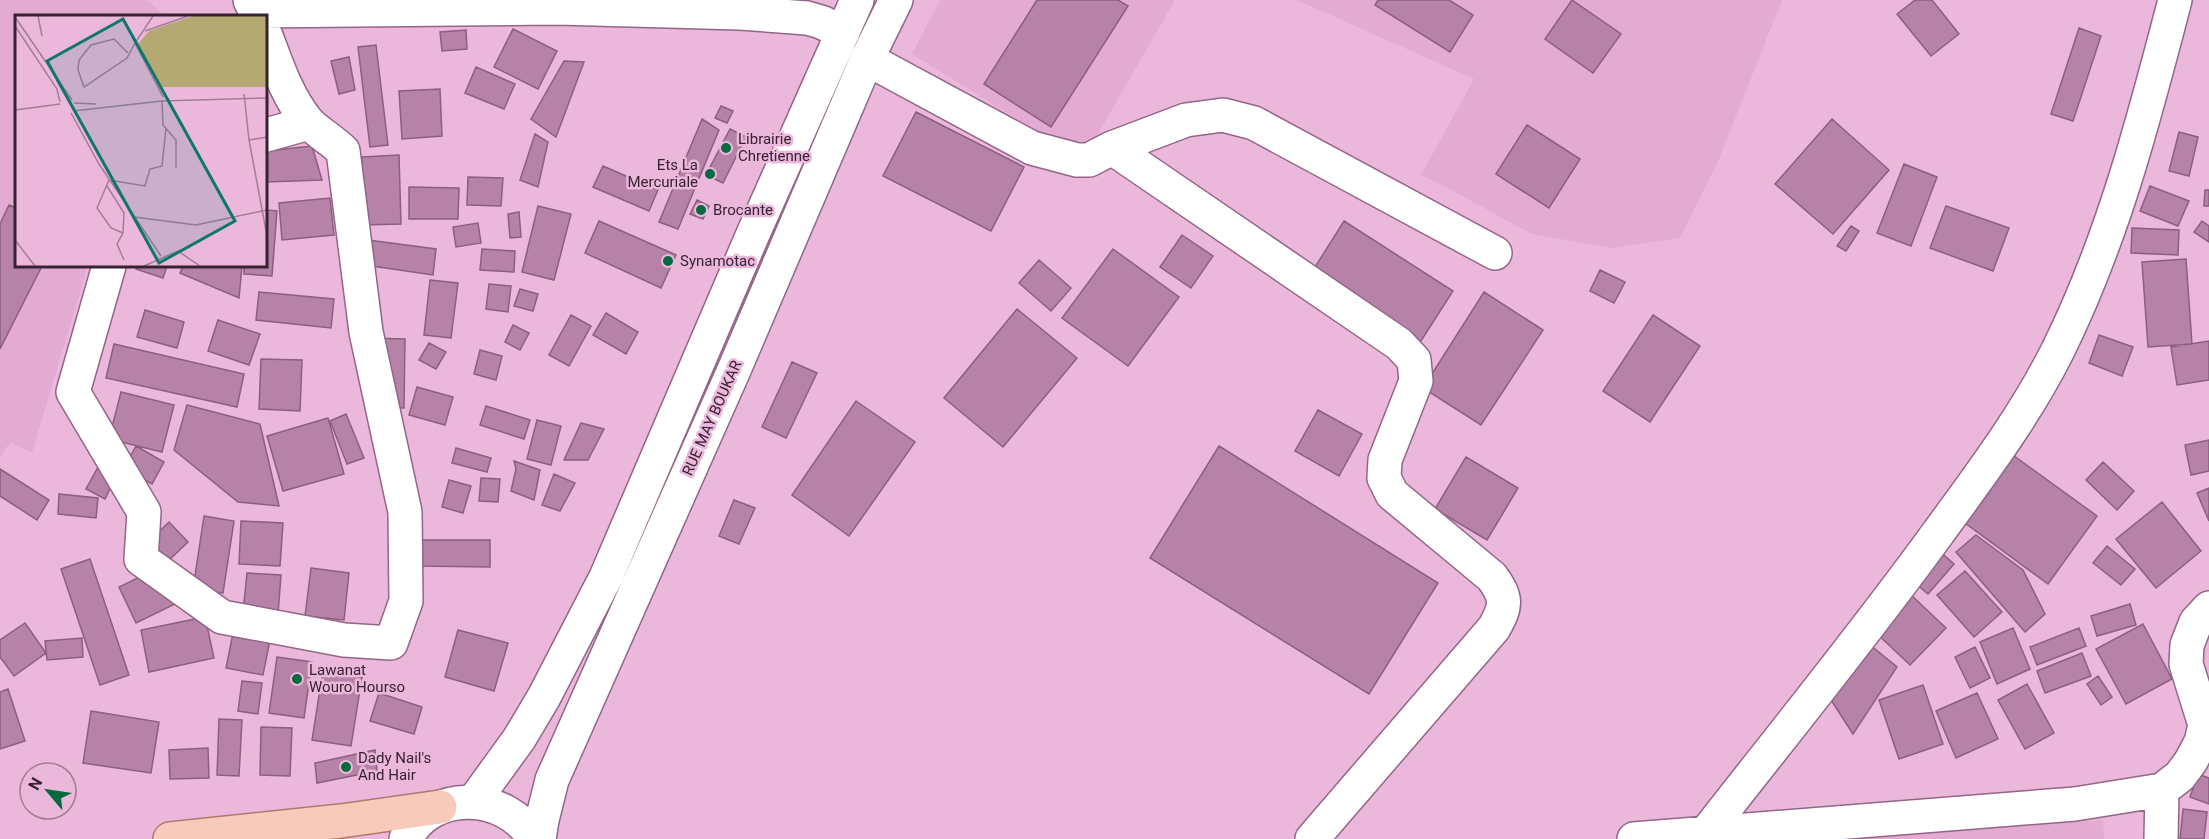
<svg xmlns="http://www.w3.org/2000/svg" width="2209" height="839" viewBox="0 0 2209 839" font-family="Roboto,sans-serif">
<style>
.built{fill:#e3aad2}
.building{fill:#b782a8;stroke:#8c5e7f;stroke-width:1.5}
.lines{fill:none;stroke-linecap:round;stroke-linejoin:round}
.street-casing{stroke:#936586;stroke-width:36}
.secondary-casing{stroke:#936586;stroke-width:36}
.primary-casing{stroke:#b1786e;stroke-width:36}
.street{stroke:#fff;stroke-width:33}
.secondary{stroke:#fff;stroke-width:33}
.primary{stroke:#f8cabc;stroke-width:33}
.poi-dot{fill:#03693e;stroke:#ebb8dc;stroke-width:2}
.labels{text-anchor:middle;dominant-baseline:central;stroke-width:5;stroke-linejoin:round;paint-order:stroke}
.poi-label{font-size:15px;fill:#362231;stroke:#ebb8dc;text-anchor:start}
.street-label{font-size:15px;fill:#362231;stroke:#ebb8dc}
.inset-road{fill:none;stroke:#a37c98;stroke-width:1.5}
.view{fill:#0f766e;fill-opacity:0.15;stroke:#0f766e;stroke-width:3}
.inset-edge{fill:none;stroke:#362231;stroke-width:3}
</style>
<rect width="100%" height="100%" fill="#ebb8dc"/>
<!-- built -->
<path class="built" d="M0,0H147L163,14L162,16H16V266H88L32,453L10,442L0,457Z
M940,0H1175L1083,160L912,54Z
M1297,0H1782L1719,159L1680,238L1612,248L1532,234L1444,186L1421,175L1474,79Z
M2103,820L2104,839H1848L1999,827Z"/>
<!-- building -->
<path class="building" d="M1037,0H1118L1128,6L1051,127L984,84Z
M1378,0H1449L1473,15L1450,52L1375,5Z
M1572,0L1621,34L1593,73L1545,39Z
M1915,0H1932L1959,34L1931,56L1897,14Z
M2079,28L2101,36L2073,121L2051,114Z
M513,29L557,51L538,89L494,67Z
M466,30L467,49L442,51L440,32Z
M376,45L388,145L370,147L358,47Z
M349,57L355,90L339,94L331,61Z
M564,61L584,62L556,137L531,119Z
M476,67L515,84L504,109L465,93Z
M440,89L442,136L402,139L399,91Z
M721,106L733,111L727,123L715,118Z
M916,112L1024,167L991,231L883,176Z
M702,119L719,130L678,229L659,222Z
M1832,119L1889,170L1833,234L1775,184Z
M1527,125L1580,159L1549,208L1496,174Z
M730,129L746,137L723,183L706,175Z
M2179,132L2198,137L2189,176L2169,171Z
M535,134L548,142L538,187L520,180Z
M312,146L322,180L266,182V151Z
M399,155L401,224L363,225L362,157Z
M1904,164L1937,177L1911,246L1877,233Z
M603,166L658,190L649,211L593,187Z
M468,177L503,178L501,206L467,205Z
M2150,186L2189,201L2178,226L2140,211Z
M409,187L459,188L458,219H409Z
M2205,190H2209V206H2204Z
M330,198L334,235L282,240L279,203Z
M697,200L709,206L703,219L690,214Z
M9,205L16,208V266H42L0,349V224Z
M538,206L571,214L554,280L522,272Z
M1946,206L2009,228L1993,271L1930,248Z
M266,210L277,211L272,276L244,274V266H266Z
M519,212L521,237L510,238L508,214Z
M599,221L676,255L661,288L585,253Z
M1344,221L1453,291L1419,344L1310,275Z
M2202,221L2209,226V242L2194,232Z
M478,223L481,243L456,247L453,227Z
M1851,226L1859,231L1846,251L1837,246Z
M2132,228L2179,230L2178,255L2131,253Z
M1182,235L1213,256L1191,288L1160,267Z
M368,240L436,249L433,275L365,265Z
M482,249L515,251L514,272L480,270Z
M1113,249L1179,297L1128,366L1062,318Z
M2186,259L2192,344L2148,347L2142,262Z
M1039,260L1071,288L1051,311L1019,283Z
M137,266H167L163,278L136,269Z
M183,266H242L239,298L180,273Z
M1600,270L1625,282L1614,303L1590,291Z
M430,280L458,283L451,338L424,335Z
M489,284L511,286L508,312L486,309Z
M520,289L538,294L533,311L514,306Z
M259,292L334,299L331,328L256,320Z
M1484,292L1543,330L1481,425L1423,388Z
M1017,309L1077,358L1003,447L944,398Z
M145,310L184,322L177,348L137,337Z
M606,313L638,332L626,354L593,335Z
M571,315L591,326L569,366L549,355Z
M1653,315L1700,346L1650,422L1603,391Z
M218,320L260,334L249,365L208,351Z
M513,325L529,333L520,350L505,342Z
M2099,335L2133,347L2122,376L2089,363Z
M372,338L405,339L404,408L370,407Z
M2209,341V380L2177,385L2171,347Z
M429,343L446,352L436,369L419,360Z
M114,344L244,374L237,407L106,378Z
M480,350L502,356L496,380L474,374Z
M261,359L302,360L300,411L259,409Z
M792,362L817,373L786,438L762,427Z
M417,387L453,397L445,425L409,415Z
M121,392L174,405L162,452L109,439Z
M856,401L915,442L849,536L792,495Z
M187,405L260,424L279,506L238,502L174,450Z
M486,406L530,420L524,439L480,425Z
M1318,410L1362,434L1339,476L1295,451Z
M346,414L364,458L347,464L330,421Z
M328,418L344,474L283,491L267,436Z
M537,420L561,426L551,465L527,459Z
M581,423L604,429L588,460H564Z
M2209,440V471L2191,475L2185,445Z
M136,446L164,462L152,484L124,468Z
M1219,446L1438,583L1369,694L1150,558Z
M456,448L491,458L487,472L452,463Z
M2010,453L2097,516L2048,584L1961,520Z
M1466,457L1518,488L1487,540L1435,509Z
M514,461L540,470L534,500L511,491L516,469Z
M2103,462L2134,491L2117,510L2086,480Z
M98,467L116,476L105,499L86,489Z
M0,469L49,500L37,520L0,496Z
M554,474L575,483L560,511L542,505Z
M481,478L500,479L498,502L479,501Z
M449,480L471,486L463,513L442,507Z
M2209,488V521L2197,493Z
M59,494L98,498L96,518L58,514Z
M734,500L755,508L739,544L719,536Z
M2162,502L2201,551L2156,588L2116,539Z
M204,516L234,521L223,593L193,589Z
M241,521L283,523L280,566L239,564Z
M169,522L188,542L164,565L145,545Z
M1976,535L2023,570L2045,614L2025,632L1956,552Z
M418,540H490V567L417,566Z
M2107,546L2135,569L2121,585L2093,563Z
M1935,547L1954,564L1928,594L1909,578Z
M90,559L129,675L100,685L61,569Z
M158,568L175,604L136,623L119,587Z
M311,568L349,573L344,620L305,616Z
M1965,571L2002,612L1974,637L1937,595Z
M247,573L281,575L278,614L243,612Z
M1909,593L1946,628L1910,665L1873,630Z
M2130,604L2136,625L2097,636L2091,616Z
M205,617L214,658L149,672L141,630Z
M25,623L46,653L14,676L0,657V640Z
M2143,624L2172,679L2126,704L2096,649Z
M2013,628L2030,669L1997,684L1980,642Z
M2079,628L2086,646L2037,665L2030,647Z
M458,630L508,643L494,691L445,677Z
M233,633L270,640L263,675L226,668Z
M82,638L83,657L47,660L45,641Z
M1864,640L1897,667L1853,734L1824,689Z
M1975,647L1990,678L1970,688L1955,657Z
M2082,653L2091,676L2045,693L2037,671Z
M277,657L312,662L304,718L269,713Z
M323,670L362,677L351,746L312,740Z
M2098,676L2112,697L2101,705L2087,684Z
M242,681L262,683L258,714L238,711Z
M2027,684L2054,733L2025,749L1998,700Z
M1923,685L1943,744L1899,759L1879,700Z
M8,689L25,741L0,749V692Z
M379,693L422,707L414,734L370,721Z
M1977,693L1998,739L1956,758L1936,711Z
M91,711L159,722L151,773L83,763Z
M219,719L242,720L239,776L217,775Z
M261,727L292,728L290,776L260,775Z
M208,748L209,778L170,779L169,750Z
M375,750L377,771L317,783L315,763Z
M2198,774L2209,778V804L2190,797Z
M2183,809L2207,812L2204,839H2180Z"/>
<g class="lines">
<defs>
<path id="street" d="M250,0L255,11L557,8L740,13L807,18L821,22L843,32
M867,59L1032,148L1077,160H1089L1112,148L1186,120L1223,115L1254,123L1495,253
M266,135L309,123
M1112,148L1399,344L1414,360L1416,381L1385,460L1384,478L1392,494L1492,577C1507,598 1507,605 1494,628L1312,839
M109,266L73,392L144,512L141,559L222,617L344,640L391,643L406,601L405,512L366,332L343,151C332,140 317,132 307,121C287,96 277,65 266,36
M1706,833C1784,733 1864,635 1938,533C1981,474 2025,416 2058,350C2113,239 2144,119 2175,0
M1634,839L2075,804L2162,790L2180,776L2191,761L2201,742L2205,725L2186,664L2187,645L2196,622L2209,608
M2161,839L2162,790"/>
<path id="secondary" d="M474,801L519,739L544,697L606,577L753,234L857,0
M406,839C431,788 507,792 534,839
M539,839L542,820L552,780L734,370L867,59L896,0"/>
<path id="primary" d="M170,839L341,821L440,807"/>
</defs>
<!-- street casing -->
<use href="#street" class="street-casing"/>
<!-- secondary casing -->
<use href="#secondary" class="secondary-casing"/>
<!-- primary casing -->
<use href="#primary" class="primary-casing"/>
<!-- street -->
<use href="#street" class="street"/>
<!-- secondary -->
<use href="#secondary" class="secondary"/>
<!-- primary -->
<use href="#primary" class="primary"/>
</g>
<!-- markers -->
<g class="poi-dot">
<circle cx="726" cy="148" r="6"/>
<circle cx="710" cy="174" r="6"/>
<circle cx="701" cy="210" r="6"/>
<circle cx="668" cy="261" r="6"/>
<circle cx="297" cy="679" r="6"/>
<circle cx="346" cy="767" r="6"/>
</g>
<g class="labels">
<!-- poi labels -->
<g class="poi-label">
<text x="738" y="139">Librairie<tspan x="738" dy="17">Chretienne</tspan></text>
<text x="698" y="165" text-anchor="end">Ets La<tspan x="698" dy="17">Mercuriale</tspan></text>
<text x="713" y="210">Brocante</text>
<text x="680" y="261">Synamotac</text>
<text x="309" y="670">Lawanat<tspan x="309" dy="17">Wouro Hourso</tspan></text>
<text x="358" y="758">Dady Nail's<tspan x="358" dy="17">And Hair</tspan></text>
</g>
<!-- street labels -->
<g class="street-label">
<text transform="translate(712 418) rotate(-66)">RUE MAY BOUKAR</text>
</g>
</g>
<!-- overview -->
<g transform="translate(15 15)">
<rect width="252" height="252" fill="#ebb8dc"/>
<path d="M178,1H252V72H147L123,29L134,16Z" fill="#b5a973"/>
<path class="inset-road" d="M23,1L27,21M138,1L120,28L148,82M0,2L57,85M0,11L42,74L45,87M130,16L173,1M113,38L99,24L76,30L64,45L63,55L69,72L112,43L120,28M229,79L234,125L252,221M147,86L148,110L161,125V153M59,88L81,89M0,95L45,89M58,96L147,86L252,83M56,98L84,149L146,241M234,125L252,122M92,171L109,198L108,218L102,229L109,245M119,202L181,210L252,195M108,218L96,213L82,193L94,165L130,171L135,154L147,151L151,113M0,225L20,251M129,251L163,236L185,251"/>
<path class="view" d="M108,4L220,206L144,248L32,46Z"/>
<rect width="252" height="252" class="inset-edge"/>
</g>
<!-- north arrow -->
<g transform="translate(48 791) rotate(299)"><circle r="28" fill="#ebb8dc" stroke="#a37c98" stroke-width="1.5"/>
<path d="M0-4.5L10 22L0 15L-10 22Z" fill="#03693e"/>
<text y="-9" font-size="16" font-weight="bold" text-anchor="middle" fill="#362231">N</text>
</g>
</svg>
